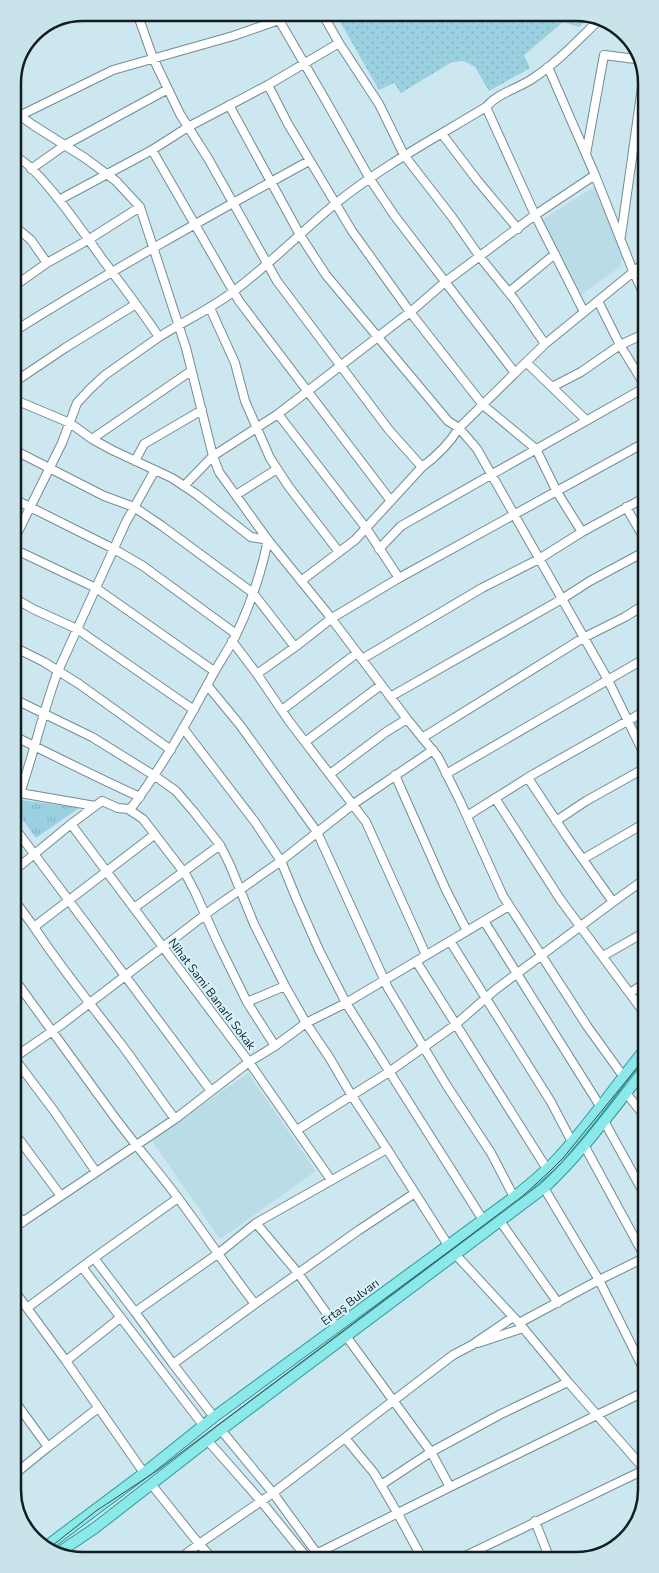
<svg xmlns="http://www.w3.org/2000/svg" width="659" height="1573" viewBox="0 0 659 1573" font-family="'Nunito Sans',sans-serif">
<style>
.built{fill:#badce7}
.grass{fill:url(#grass-dots)}
.park{fill:url(#park-tufts)}
.lines{fill:none;stroke-linecap:round;stroke-linejoin:round}
.minor-casing{stroke:#748c94;stroke-width:10}
.major-casing{stroke:#309899;stroke-width:12}
.minor{stroke:#fff;stroke-width:8}
.major{stroke:#8ce9e9;stroke-width:10}
.tram{stroke:#3e4c50;stroke-width:1}
.labels{text-anchor:middle;dominant-baseline:central;stroke-width:4;stroke-linejoin:round;paint-order:stroke}
.street-label{font-size:12px;fill:#141e21;stroke:#d9f4fd}
.rim{fill:none;stroke:#141e21;stroke-width:2.5}
</style>
<defs>
<pattern id="grass-dots" width="8" height="8" patternUnits="userSpaceOnUse" patternTransform="scale(1.25)"><rect width="8" height="8" fill="#9ad0e0"/><path d="M2 2h.1M6 6h.1" fill="none" stroke="#84b2c0" stroke-width="1.8" stroke-linecap="round"/></pattern>
<pattern id="park-tufts" width="24" height="20" patternUnits="userSpaceOnUse" patternTransform="scale(1.25)"><rect width="24" height="20" fill="#9ad0e0"/><path d="M3 7l-1-3M5 7V3M7 7l1-3M15 17l-1-3M17 17v-4M19 17l1-3" fill="none" stroke="#84b2c0"/></pattern>
</defs>
<rect width="100%" height="100%" fill="#cce7ef"/>
<!-- built -->
<path class="built" d="M594,187L623,254L620,267L581,295L542,220Z
M248,1073L316,1171L220,1239L152,1141Z"/>
<!-- grass -->
<path class="grass" d="M335,13H581L590,16L579,27L563,22L524,55L530,68L489,91L475,67L464,61L452,62L401,93L394,83L379,90Z"/>
<!-- park -->
<path class="park" d="M645,713V745L632,720Z
M14,799L79,808L36,838L14,808Z"/>
<g class="lines">
<defs>
<path id="minor" d="M137,13L153,58L180,114L209,160L277,281L389,430L422,467L355,540L301,581
M275,13L326,101L370,179L394,215L515,373L545,344L643,264
M322,13L339,43L379,104L404,155L452,217L480,257L514,299L545,344
M71,17L94,13
M548,67L595,175L633,271L643,292
M268,85L288,124L352,231L410,312L483,405L536,449L557,492L582,532
M229,105L300,235L326,275L448,421L459,428L515,373
M13,111L33,125L85,158L116,181L140,207L186,348L213,456L219,472L268,540L328,614L407,719L438,757L460,801L503,896L587,1026L623,1076
M19,116L113,70L233,36L279,20L292,13
M442,134L477,180L518,229
M152,150L239,301L391,501
M586,154L604,55L643,60
M13,157C32,156 90,242 103,260C122,285 141,310 159,337C184,321 211,309 234,291C270,264 301,232 335,204C382,166 435,138 486,107
M31,169L65,145L168,89
M59,200L152,150L188,127L268,85L339,43
M13,225L31,240L47,263
M621,236L643,80
M13,287L47,263L88,240L140,207
M509,292L555,254
M598,301L620,345L644,384
M210,308L235,363L245,401L270,458L289,487L339,552
M584,312L535,215L486,107C498,93 517,89 532,79C557,63 578,40 599,20
M13,332C110,271 209,216 309,161
M527,363L586,420
M13,383L65,348L136,304
M552,387L581,372L620,345L644,334
M13,399L70,423L92,439L112,450L172,478L196,494L251,537L268,540C261,574 250,606 235,637C227,652 217,666 210,680C186,724 162,767 132,807L128,809
M92,439L191,371
M14,450L104,496L134,507L162,526L253,593L295,647L332,618L399,578L366,528L278,414
M135,461L144,444L202,410
M422,467C437,456 449,444 459,428L477,449L608,680L645,756
M184,486L213,456L278,414L414,309L445,282L535,215L595,175
M236,495L277,469
M14,499L114,549L143,566L236,634
M626,507L644,538
M14,540L62,443L77,403L90,389L105,375L159,337
M14,549L96,588L214,671
M379,549L401,526L644,388
M399,578L644,443
M14,598L33,609L77,629L194,710
M232,641L257,674L295,647
M14,647L44,662L79,684L171,750
M362,659L482,588L539,559L582,532L644,498
M257,674L289,721L366,822L426,955
M207,685L240,725L317,832L388,988L447,1086L491,1153L514,1197
M390,697L562,599L590,581L644,552
M14,699L92,737L155,776L176,791L194,812L220,845L230,865L254,924L285,986L306,1023L329,1057L352,1096L387,1149
M282,710L357,653
M183,728L255,822L281,861L297,900L319,950L346,1003L483,1220
M14,736C56,757 98,778 140,797
M422,738L583,638L625,617L644,605
M305,742L381,685
M330,774L386,732L407,719
M446,774L644,659
M395,775L446,890L467,931
M14,792L95,806
M20,793C34,753 43,711 58,671L126,522L155,470
M495,798L560,899L645,1014
M467,816L532,775L645,711
M556,821L586,801L645,768
M71,824L249,1062L331,1180
M14,827L211,1091
M154,835L34,927C61,968 92,1006 121,1044C140,1069 157,1095 175,1119L249,1062L275,1046L306,1023L346,1003L509,906
M583,859L645,823
M15,870L71,824L102,801L118,808L128,809L143,819L186,875L195,892L218,943L247,1002L275,1046
M15,901L34,927
M613,902L645,879
M134,908L220,845
M484,921L600,1106
M450,941L551,1102L572,1142
M603,956L645,932
M416,961L547,1169
M15,980C48,1025 80,1070 113,1115C132,1141 153,1165 172,1190C201,1228 226,1267 255,1304L173,1364L214,1417
M630,993L645,983
M247,1002L285,986
M15,1057L61,1025L214,908L281,861L352,805L433,750
M15,1059L54,1111L96,1172
M626,1093L646,1118
M604,1121L646,1197
M297,1130L389,1072L455,1025L495,990L613,902L567,837L528,778
M15,1134L61,1196
M584,1145L646,1259
M544,1188L599,1280L646,1374
M15,1213L23,1222
M500,1221L558,1303
M256,1223L298,1273L337,1328
M15,1227L175,1119
M456,1255L519,1323L568,1382
M94,1258L135,1312
M82,1267L203,1425
M16,1293L66,1361L144,1473
M255,1304L359,1230L415,1193
M27,1308L94,1258L178,1198
M519,1323L599,1280L646,1257
M478,1343L523,1328
M66,1361L120,1318
M173,1364L135,1312L219,1253L256,1223L387,1149L448,1245
M16,1403L48,1447L16,1473
M221,1430L273,1493L321,1559
M345,1438L374,1473L398,1514L422,1558
M208,1441L261,1501L308,1559
M48,1447L98,1408
M151,1484L199,1544L213,1559
M381,1485L431,1452L501,1414L568,1382L646,1471
M450,1487L646,1391
M16,1512L44,1547
M535,1521L549,1557
M318,1553L450,1487L431,1452L346,1336
M461,1558L646,1469
M178,1560L199,1544L273,1493L453,1355L472,1345L513,1317"/>
<path id="major" d="M44,1548L144,1473L214,1417L514,1197C529,1185 545,1172 558,1158C589,1124 616,1085 645,1049
M58,1553L95,1528L221,1430L544,1188C582,1153 613,1109 645,1069"/>
</defs>
<!-- minor casing -->
<use href="#minor" class="minor-casing"/>
<!-- major casing -->
<use href="#major" class="major-casing"/>
<!-- minor -->
<use href="#minor" class="minor"/>
<!-- major -->
<use href="#major" class="major"/>
<!-- tram -->
<path class="tram" d="M48,1549L96,1511L158,1470L524,1195L550,1171L563,1158L645,1058"/>
</g>
<g class="labels">
<!-- street labels -->
<g class="street-label">
<text transform="translate(212 994) rotate(53)">Nihat Sami Banarlı Sokak</text>
<text transform="translate(350 1302) rotate(-37)">Ertaş Bulvarı</text>
</g>
</g>
<!-- crop -->
<path d="M0 0H659V1573H0ZM83 21H576A62 62 0 0 1 638 83V1490A62 62 0 0 1 576 1552H83A62 62 0 0 1 21 1490V83A62 62 0 0 1 83 21Z" fill="#c9e3eb" fill-rule="evenodd"/>
<path class="rim" d="M83 21H576A62 62 0 0 1 638 83V1490A62 62 0 0 1 576 1552H83A62 62 0 0 1 21 1490V83A62 62 0 0 1 83 21Z"/>
</svg>
